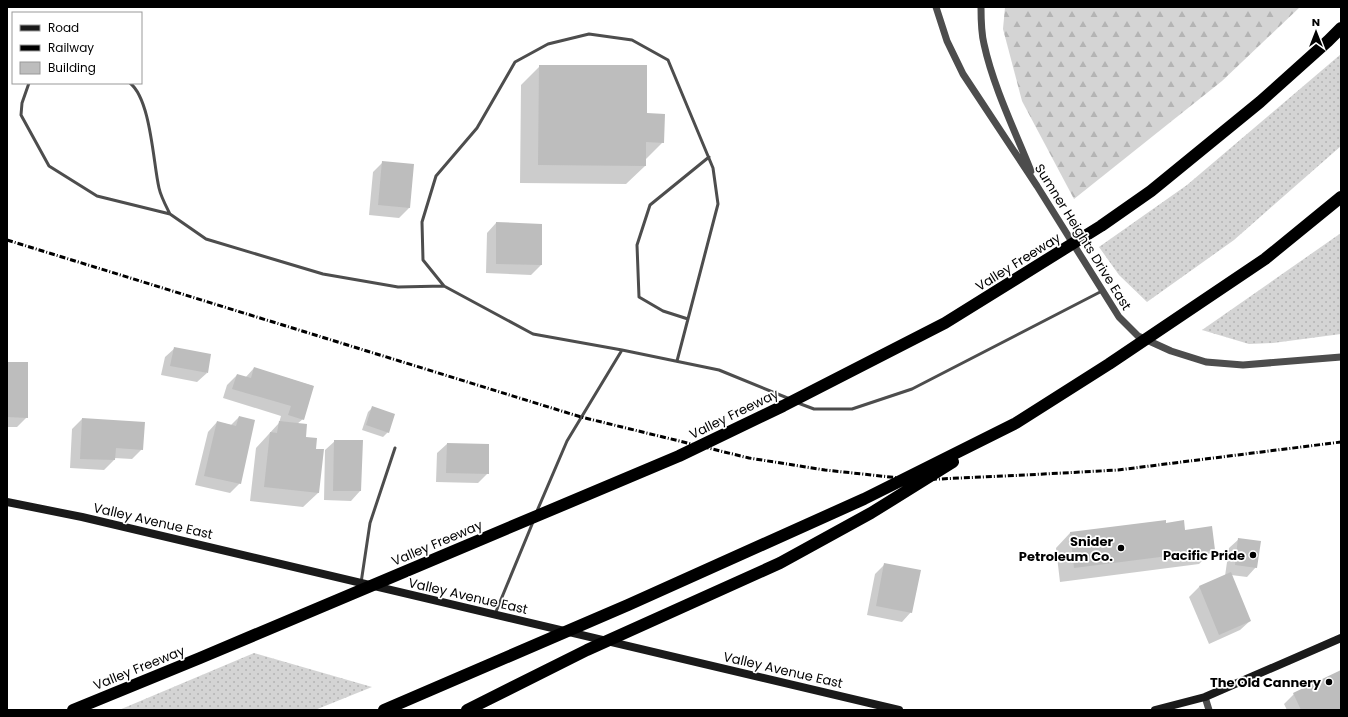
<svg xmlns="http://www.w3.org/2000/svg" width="1348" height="717" viewBox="0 0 1348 717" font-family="Poppins,sans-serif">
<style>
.grass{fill:url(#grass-dots)}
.forest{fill:url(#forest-firs)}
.shadow{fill:#0003}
.building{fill:#bdbdbd}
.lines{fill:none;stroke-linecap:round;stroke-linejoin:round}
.service{stroke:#4d4d4d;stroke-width:3}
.tertiary{stroke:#4d4d4d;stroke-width:7}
.secondary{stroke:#1a1a1a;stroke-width:8}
.motorway{stroke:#000;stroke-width:12}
.rail{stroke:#000;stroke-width:3;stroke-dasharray:6 2 1 2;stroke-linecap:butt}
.poi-dot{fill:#000;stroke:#fff;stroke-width:1.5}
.labels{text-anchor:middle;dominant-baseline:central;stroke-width:3.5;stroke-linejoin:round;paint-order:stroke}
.street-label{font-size:13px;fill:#000;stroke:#fff}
.poi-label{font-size:13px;font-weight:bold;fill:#000;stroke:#fff;text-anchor:end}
</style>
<defs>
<pattern id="grass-dots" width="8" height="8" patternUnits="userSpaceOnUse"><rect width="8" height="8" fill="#d4d4d4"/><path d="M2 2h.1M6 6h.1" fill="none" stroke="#b4b4b4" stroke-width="1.8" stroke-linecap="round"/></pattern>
<pattern id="forest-firs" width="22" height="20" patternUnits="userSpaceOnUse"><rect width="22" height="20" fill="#d4d4d4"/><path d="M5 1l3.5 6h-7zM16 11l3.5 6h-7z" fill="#b4b4b4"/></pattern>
</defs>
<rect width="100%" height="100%" fill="#fff"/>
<!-- grass -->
<path class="grass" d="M1341,54V146L1234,240L1147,302L1119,275L1099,247L1187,185Z
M1341,233V334L1273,343L1249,344L1202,330Z
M254,653L372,687L315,710H119Z"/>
<!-- forest -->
<path class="forest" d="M1005,7H1300L1222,81L1074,199L1022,101L1003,29Z"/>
<!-- shadow -->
<path class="shadow" d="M540,66L646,114L663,142L645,160V166L626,184L520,183L521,85Z
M383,162L412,165L409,208L399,218L369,215L373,172Z
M496,223L541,265L531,275L486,273L487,233Z
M175,348L207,373L197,382L161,375L165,357Z
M7,363L27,417L17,427H7Z
M254,368L313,386L303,419L297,424L305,438L315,450L318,493L303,507L250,501L256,448L279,423L281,416L223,398L227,385L237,375L245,378Z
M373,407L388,432L383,437L362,430L368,412Z
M239,417L240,483L230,493L195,485L208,432L217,422L231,425Z
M82,419L142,449L132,459L114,458V460L104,470L70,468L72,429Z
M335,441H362L360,491L351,501L324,500L325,450Z
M447,444L488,445V473L478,483L436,482L437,453Z
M1165,521L1166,524L1184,531L1214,549L1199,564L1060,582L1056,548L1070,533Z
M1239,539L1256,567L1247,577L1231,575L1250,621L1240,630L1209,644L1189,597L1199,587L1225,576L1229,548Z
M885,564L911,612L902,622L867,615L875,574Z
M1341,671V710H1287L1284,704L1294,694Z"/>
<!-- building -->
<path class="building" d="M539,65H647V113L665,114L664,143L646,142V166L538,165Z
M382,161L414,164L410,208L378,205Z
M496,222L542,224V265L496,264Z
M174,347L211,354L208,373L170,366Z
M7,362H28V418L7,417Z
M254,367L314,386L304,420L288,415L291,406L232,389L237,374L251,378Z
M372,406L395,414L389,433L366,425Z
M239,416L255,420L241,484L204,476L217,421L236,426Z
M82,418L145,422L143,450L116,448L115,460L80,459Z
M279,421L307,424L306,437L317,438L316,449H324L319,493L264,487L270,432L277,433Z
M334,440H363L361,491H333Z
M447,443L489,444V474L446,473Z
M1166,520V523L1184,520L1185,530L1212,526L1215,550L1074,568L1070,532Z
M1238,538L1261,541L1257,568L1235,565Z
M884,563L921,570L912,613L876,606Z
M1231,572L1251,621L1219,635L1199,586Z
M1341,670V710H1301L1293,693Z"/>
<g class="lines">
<!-- service -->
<path class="service" d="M29,83L22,103L21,115L49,166L97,196L170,214L206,239L323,274L398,287L444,286
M130,83C151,100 153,162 159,188C161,197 166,206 170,214
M688,319L663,311L639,297L637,245L650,205L709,157
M677,361L718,204L713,168L668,60L632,40L589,34L548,44L515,62L477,128L436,176L422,222L423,260L444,286L533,334L622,350L719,370L790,399
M798,403L814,409H852L912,389L1102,291
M537,511L567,441L622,350
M361,583L370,523L395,448
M495,614L533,522"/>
<!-- tertiary -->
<path class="tertiary" d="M936,7L947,41L963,74L1037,186L1119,317L1138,336L1171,351L1206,362L1243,365L1341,357
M981,7C981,19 981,32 984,44C993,86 1015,131 1031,171
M1205,697L1209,710"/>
<!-- secondary -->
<path class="secondary" d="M7,502L82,517L899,710
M1155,710L1205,697L1341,638"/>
<!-- motorway -->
<path class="motorway" d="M73,710L200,658L679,456L783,406L945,323L1101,226L1151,191L1260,102L1328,41L1341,28
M384,710L628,605L864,499L1016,423L1109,364L1265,259L1341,197
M467,710L587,650L780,563L871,513L953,462"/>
<!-- rail -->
<path class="rail" d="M7,240L581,417L749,458L825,470L918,480L1025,475L1118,470L1341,442"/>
</g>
<!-- markers -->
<g class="poi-dot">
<circle cx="1121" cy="548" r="4"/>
<circle cx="1253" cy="555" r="4"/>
<circle cx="1329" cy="682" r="4"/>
</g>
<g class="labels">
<!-- street labels -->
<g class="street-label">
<text transform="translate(1083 237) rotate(58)">Sumner Heights Drive East</text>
<text transform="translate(1018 262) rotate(-32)">Valley Freeway</text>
<text transform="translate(734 414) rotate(-26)">Valley Freeway</text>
<text transform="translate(153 521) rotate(13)">Valley Avenue East</text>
<text transform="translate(437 543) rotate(-23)">Valley Freeway</text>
<text transform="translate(468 596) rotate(13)">Valley Avenue East</text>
<text transform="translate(139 668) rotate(-22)">Valley Freeway</text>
<text transform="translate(783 670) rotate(13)">Valley Avenue East</text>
</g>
<!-- poi labels -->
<g class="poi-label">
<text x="1113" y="541">Snider<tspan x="1113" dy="15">Petroleum Co.</tspan></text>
<text x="1245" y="555">Pacific Pride</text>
<text x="1321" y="682">The Old Cannery</text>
</g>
</g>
<!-- border -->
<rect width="1348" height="717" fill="none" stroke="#000000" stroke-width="16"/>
<!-- legend -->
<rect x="12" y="12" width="130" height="72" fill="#ffffff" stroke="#999999"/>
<rect x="20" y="25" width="20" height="6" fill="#1a1a1a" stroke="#999999"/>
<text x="48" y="32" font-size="12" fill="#000000">Road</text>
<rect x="20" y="45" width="20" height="6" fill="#000000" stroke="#999999"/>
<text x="48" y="52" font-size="12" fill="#000000">Railway</text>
<rect x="20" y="62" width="20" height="12" fill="#bdbdbd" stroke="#999999"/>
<text x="48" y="72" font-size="12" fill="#000000">Building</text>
<!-- north arrow -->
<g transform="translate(1316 32)" stroke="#ffffff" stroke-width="3" paint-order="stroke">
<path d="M0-3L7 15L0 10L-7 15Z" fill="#000000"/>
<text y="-6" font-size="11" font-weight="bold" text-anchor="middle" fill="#000000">N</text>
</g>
</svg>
